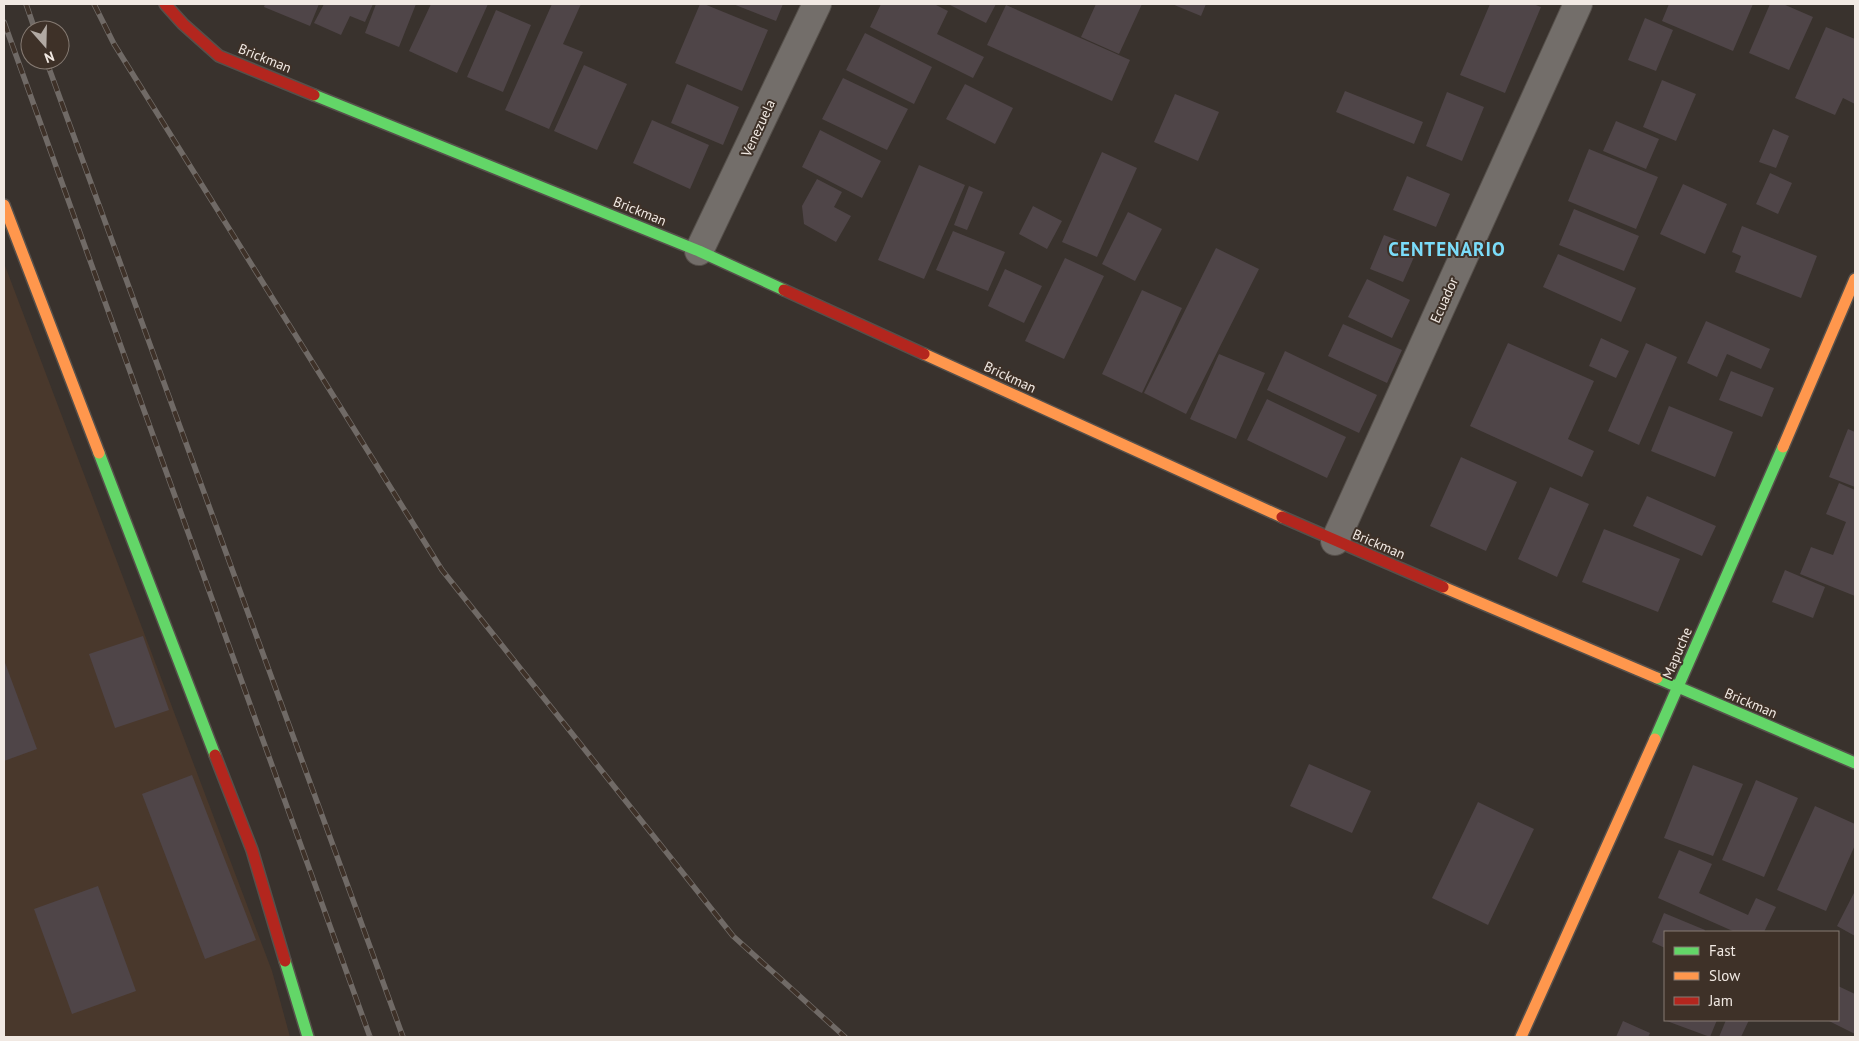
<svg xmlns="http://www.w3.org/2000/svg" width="1859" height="1041" viewBox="0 0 1859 1041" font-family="'PT Sans',sans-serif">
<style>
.built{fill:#49382c}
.building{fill:#4f4548}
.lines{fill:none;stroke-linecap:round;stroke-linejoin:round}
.street-casing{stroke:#56504b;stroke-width:30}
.fast-casing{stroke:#56504b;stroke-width:14}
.slow-casing{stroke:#56504b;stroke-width:14}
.jam-casing{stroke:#56504b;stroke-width:14}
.street{stroke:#736e6a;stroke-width:28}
.fast{stroke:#63d668;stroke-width:11}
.slow{stroke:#ff974d;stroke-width:11}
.jam{stroke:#b3261e;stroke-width:11}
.rail-casing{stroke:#706a66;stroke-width:5.5}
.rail{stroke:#3e3128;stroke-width:4;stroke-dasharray:11;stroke-linecap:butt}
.labels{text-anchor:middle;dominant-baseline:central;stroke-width:4;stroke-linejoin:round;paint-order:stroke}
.street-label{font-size:14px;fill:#f1e9e3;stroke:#3e3128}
.district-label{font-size:19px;font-weight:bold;letter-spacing:1px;fill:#7bdcf9;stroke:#3e3128}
</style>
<rect width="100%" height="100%" fill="#39322d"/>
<!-- built -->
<path class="built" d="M4,263L272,971L290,1037H4Z"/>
<!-- building -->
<path class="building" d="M265,4H319L310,26L264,7Z
M324,4H373L365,22L350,16L341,35L314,23Z
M376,4H416L399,47L365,33Z
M431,4H488L457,73L409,51Z
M552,4H581L563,44L583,52L549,129L505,110Z
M700,4H704L768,30L742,91L675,63Z
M733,4H783L776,21Z
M881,4H934L948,11L937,34L984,57L973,78L870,27Z
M948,4H996L986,23Z
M1096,4H1142L1119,54L1081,37Z
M1172,4H1206L1201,16Z
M1490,4H1533L1541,7L1505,93L1460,75Z
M1669,4H1753L1733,51L1662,21Z
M1770,4H1783L1813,17L1789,70L1749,53Z
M1006,5L1130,60L1112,101L987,45Z
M496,10L531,25L503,92L467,77Z
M1645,18L1673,30L1656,71L1628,60Z
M1826,27L1855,39V104L1843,98L1835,115L1795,98Z
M865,33L932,67L914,104L846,70Z
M584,65L627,84L597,150L554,131Z
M843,78L908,109L887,150L822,119Z
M1662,80L1696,94L1676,141L1643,127Z
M687,84L739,107L723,145L671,123Z
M965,84L1013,108L995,144L946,119Z
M1345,91L1423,122L1414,144L1336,112Z
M1447,92L1484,107L1462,161L1426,146Z
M1175,94L1219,112L1198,161L1154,142Z
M652,120L709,145L690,189L633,163Z
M1616,121L1659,139L1646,169L1603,151Z
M1773,129L1789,136L1776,168L1759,162Z
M820,130L881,161L862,198L802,167Z
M1589,149L1658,177L1636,229L1568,201Z
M1102,152L1137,168L1097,257L1062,242Z
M919,165L965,185L924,279L878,260Z
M1770,173L1792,183L1778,214L1756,204Z
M1407,176L1450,194L1436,227L1393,210Z
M817,179L842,192L834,207L851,216L836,242L804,224L802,206Z
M1683,184L1727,204L1705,254L1660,234Z
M969,186L983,192L967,230L954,225Z
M1033,206L1062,221L1047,249L1019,234Z
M1574,209L1639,236L1624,271L1559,245Z
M1128,212L1162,229L1135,281L1102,264Z
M1742,226L1817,256L1801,298L1735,272L1741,256L1732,252Z
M953,231L1005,252L988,291L936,270Z
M1384,235L1418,248L1403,282L1370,269Z
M1216,248L1259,269L1186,414L1144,393Z
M1558,254L1636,288L1621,322L1543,287Z
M1065,258L1104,276L1064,359L1025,341Z
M1005,269L1042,286L1024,323L988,306Z
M1367,279L1410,300L1392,338L1348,317Z
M1142,290L1182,308L1142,393L1102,374Z
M1706,321L1770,349L1761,369L1727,354L1717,377L1687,363Z
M1343,324L1402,350L1387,383L1328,356Z
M1601,338L1629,351L1616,378L1589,366Z
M1508,343L1594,381L1568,439L1594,451L1582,477L1470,426Z
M1646,343L1677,357L1639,445L1608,431Z
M1285,351L1377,395L1359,433L1267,390Z
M1219,354L1265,373L1236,439L1190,419Z
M1731,371L1774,388L1762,417L1719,400Z
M1267,399L1346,437L1327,478L1247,440Z
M1669,406L1733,432L1715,477L1651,451Z
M1848,429L1855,432V487L1829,477Z
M1461,457L1517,482L1486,551L1430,526Z
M1839,483L1855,490V596L1800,574L1811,547L1833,555L1846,522L1826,514Z
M1550,487L1589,504L1557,577L1518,559Z
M1647,496L1716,526L1702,556L1633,526Z
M1604,529L1680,559L1658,612L1582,582Z
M1785,570L1825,587L1813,618L1772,602Z
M143,636L169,710L115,728L89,654Z
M4,660L37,749L4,761Z
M1309,764L1371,791L1352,833L1290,806Z
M1693,765L1743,784L1713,856L1664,838Z
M192,775L256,940L205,959L142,794Z
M1756,780L1798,798L1764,877L1722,860Z
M1478,802L1534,829L1488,925L1432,898Z
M1815,806L1855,824V845L1826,911L1777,890Z
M1679,850L1712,864L1699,893L1748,915L1756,898L1776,907L1764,932H1735L1658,898Z
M98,886L136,991L72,1014L34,909Z
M1855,891V936L1837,926Z
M1664,913L1705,930L1704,932H1665V948L1652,942Z
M1838,986L1855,994V1034L1827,1020H1838Z
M1664,1020H1717L1710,1037Z
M1726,1020H1749L1741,1037H1719Z
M1623,1021L1650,1033L1648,1037H1616Z"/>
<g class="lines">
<defs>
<path id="street" d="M699,251L817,4
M1335,541L1578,4"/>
<path id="fast" d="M314,95L699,251L784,290
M99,453L215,755
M1657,678L1855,763
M1655,739L1783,447
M285,961L308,1037"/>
<path id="slow" d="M4,205L99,453
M924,354L1282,517
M1783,447L1855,279
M1443,587L1657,678
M1521,1037L1655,739"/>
<path id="jam" d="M165,4L183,24L219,56L314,95
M784,290L924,354
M1282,517L1443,587
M215,755L252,850L285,961"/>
</defs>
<!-- street casing -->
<use href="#street" class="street-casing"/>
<!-- fast casing -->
<use href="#fast" class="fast-casing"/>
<!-- slow casing -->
<use href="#slow" class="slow-casing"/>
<!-- jam casing -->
<use href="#jam" class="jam-casing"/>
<!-- street -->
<use href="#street" class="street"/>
<!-- fast -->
<use href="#fast" class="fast"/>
<!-- slow -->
<use href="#slow" class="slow"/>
<!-- jam -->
<use href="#jam" class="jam"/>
<defs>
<path id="rail" d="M26,4L35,30
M94,4L114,44L442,570L733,936L845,1037
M4,22L370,1037
M46,60L403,1037"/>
</defs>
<!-- rail casing -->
<use href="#rail" class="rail-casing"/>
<!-- rail -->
<use href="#rail" class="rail"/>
</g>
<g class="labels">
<!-- street labels -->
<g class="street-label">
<text transform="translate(265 58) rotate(22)">Brickman</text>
<text transform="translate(758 128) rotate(-65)">Venezuela</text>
<text transform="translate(640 211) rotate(22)">Brickman</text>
<text transform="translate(1444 300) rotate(-66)">Ecuador</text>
<text transform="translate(1010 377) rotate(25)">Brickman</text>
<text transform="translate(1379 544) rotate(23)">Brickman</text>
<text transform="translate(1677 653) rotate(-67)">Mapuche</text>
<text transform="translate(1751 703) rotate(23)">Brickman</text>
</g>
<!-- district labels -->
<g class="district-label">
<text x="1447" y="249">CENTENARIO</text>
</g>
</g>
<!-- border -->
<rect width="1859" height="1041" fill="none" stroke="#f1e9e3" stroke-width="10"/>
<!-- legend -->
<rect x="1664" y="931" width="175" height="90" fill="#3e3128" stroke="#867b73"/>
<rect x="1674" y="947" width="25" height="8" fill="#63d668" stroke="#867b73"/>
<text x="1709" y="956" font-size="15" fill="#f1e9e3">Fast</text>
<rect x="1674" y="972" width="25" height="8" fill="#ff974d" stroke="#867b73"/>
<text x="1709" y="981" font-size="15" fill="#f1e9e3">Slow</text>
<rect x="1674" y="997" width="25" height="8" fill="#b3261e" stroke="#867b73"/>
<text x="1709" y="1006" font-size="15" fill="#f1e9e3">Jam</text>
<!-- north arrow -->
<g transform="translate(45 45) rotate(160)"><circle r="24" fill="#3e3128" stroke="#867b73"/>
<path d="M0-4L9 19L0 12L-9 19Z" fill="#b1a9a3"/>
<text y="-8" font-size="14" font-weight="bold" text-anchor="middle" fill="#f1e9e3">N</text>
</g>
</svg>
